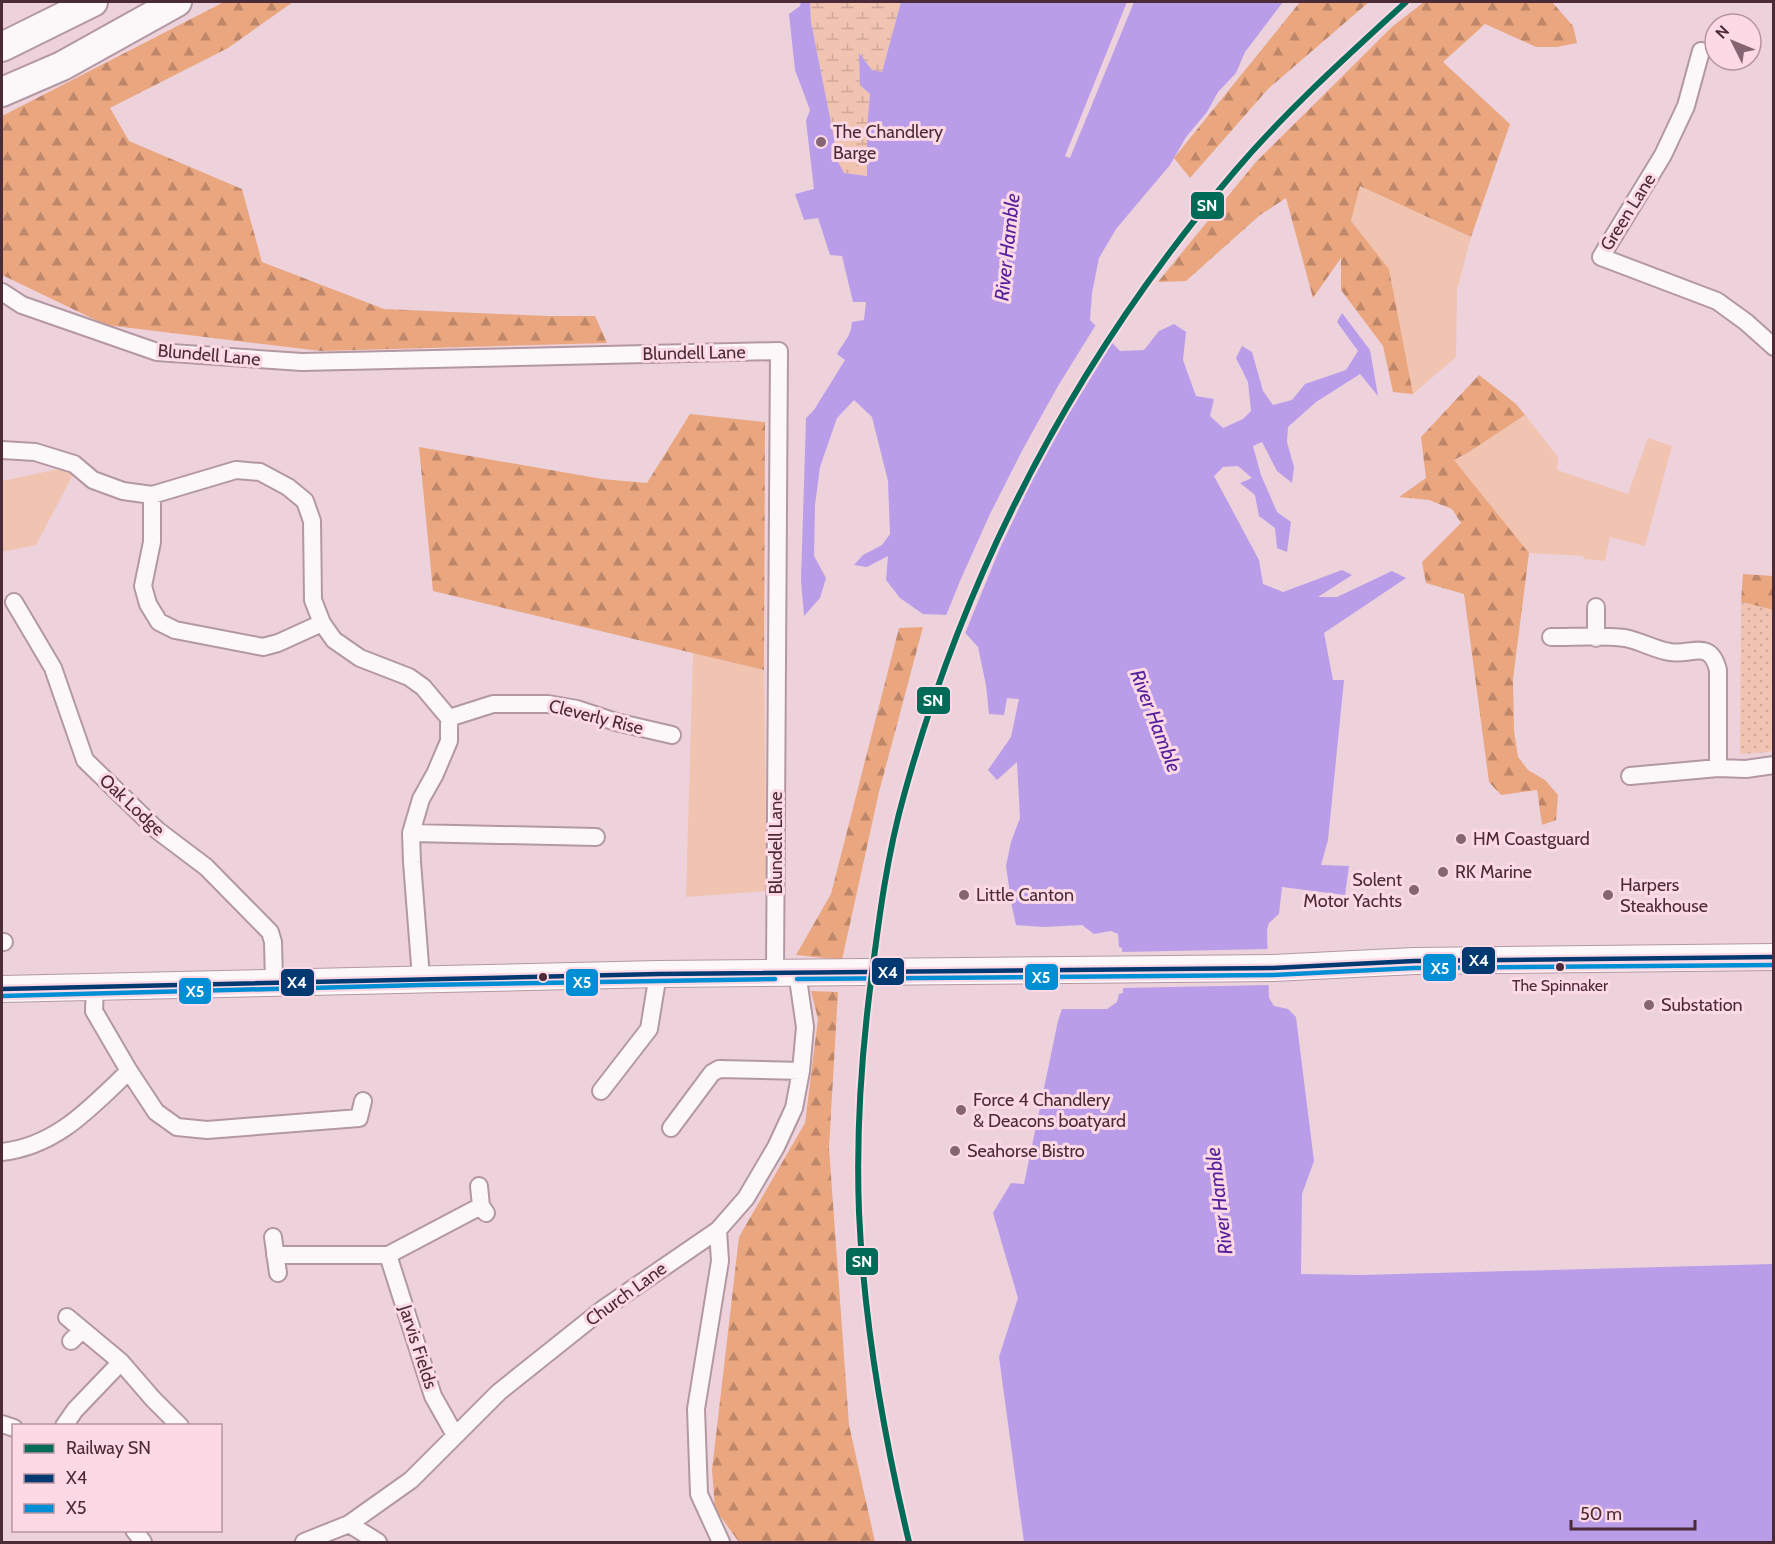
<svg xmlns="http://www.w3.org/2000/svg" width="1775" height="1544" viewBox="0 0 1775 1544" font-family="Cabin,sans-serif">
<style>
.grass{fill:#f1c3b1}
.forest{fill:url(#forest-firs)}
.wetland{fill:url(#wetland-marsh)}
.park{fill:url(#park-dots)}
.water{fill:#b99de9}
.pier{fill:#edd2dc}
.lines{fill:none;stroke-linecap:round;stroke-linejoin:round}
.street-casing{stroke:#b398a3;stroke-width:20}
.primary-casing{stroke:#b398a3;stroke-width:28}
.highway-casing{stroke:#b398a3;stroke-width:32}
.street{stroke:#fcf8fa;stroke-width:16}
.primary{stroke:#fcf8fa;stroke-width:26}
.highway{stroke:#fcf8fa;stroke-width:28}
.bus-1-casing{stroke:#fcd9e5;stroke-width:9}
.bus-2-casing{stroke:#fcd9e5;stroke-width:9}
.bus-1{stroke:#013970;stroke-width:4.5}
.bus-2{stroke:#008ed4;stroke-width:4.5}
.rail-1-casing{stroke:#fcd9e5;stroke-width:10}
.rail-1{stroke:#006b56;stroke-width:6}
.poi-dot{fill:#846571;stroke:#fcd9e5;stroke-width:2}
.bus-dot{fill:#4c2b38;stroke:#fcd9e5;stroke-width:2}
.labels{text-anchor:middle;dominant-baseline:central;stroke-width:6;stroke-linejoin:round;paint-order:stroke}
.bus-label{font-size:16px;fill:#4c2b38;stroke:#fcd9e5}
.poi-label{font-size:18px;fill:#4c2b38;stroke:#fcd9e5;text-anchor:start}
.street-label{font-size:18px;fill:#4c2b38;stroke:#fcd9e5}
.water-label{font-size:20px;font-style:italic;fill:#52219b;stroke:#fcd9e5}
.line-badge{stroke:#fcd9e5;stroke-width:2}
.badge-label{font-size:16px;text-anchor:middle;font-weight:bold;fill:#fff}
</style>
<defs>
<pattern id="forest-firs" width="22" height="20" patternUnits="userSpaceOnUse" patternTransform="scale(1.5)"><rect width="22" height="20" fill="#e9a67f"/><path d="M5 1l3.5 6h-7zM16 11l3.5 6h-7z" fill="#bf8769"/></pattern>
<pattern id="wetland-marsh" width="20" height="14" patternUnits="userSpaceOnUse" patternTransform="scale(1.5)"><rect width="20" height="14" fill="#f1c3b1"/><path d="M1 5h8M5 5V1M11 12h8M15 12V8" fill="none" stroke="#d0a899"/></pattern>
<pattern id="park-dots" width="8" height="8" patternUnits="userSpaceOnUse" patternTransform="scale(1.5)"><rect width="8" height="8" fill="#f1c3b1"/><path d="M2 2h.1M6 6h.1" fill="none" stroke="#d0a899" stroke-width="1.8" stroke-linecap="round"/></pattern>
</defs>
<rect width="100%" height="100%" fill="#edd2dc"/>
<!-- grass -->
<path class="grass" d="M1360,186L1471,237L1457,290L1456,357L1413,394L1389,269L1351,221Z
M1525,415L1558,457L1557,470L1628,494L1648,438L1672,446L1645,546L1610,537L1605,561L1584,559L1583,556L1529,553L1454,460L1469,452Z
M78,465L36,545L2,552V481Z
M693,653L764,670L767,891L686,897Z"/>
<!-- forest -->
<path class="forest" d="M224,2H293L228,48L110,108L129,141L242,189L262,262L384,309L547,316H595L607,343L321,351L106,325L2,275V116Z
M1300,2H1369L1268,89L1190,178L1174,158Z
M1424,2H1552L1573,26L1577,43L1557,47H1536L1485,24L1443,62L1510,124L1471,237L1360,186L1351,221L1389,269L1413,394L1393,392L1383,346L1341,290V258L1313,298L1286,198L1260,215L1186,281L1158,282L1255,163L1393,26Z
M1479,375L1516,404L1525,415L1469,452L1454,460L1529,553L1513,679L1514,731L1518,757L1528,770L1545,780L1558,795L1556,820L1542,825L1537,790L1501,795L1489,782L1464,594L1426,583L1422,562L1461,523L1452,509L1429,500L1399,497L1426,478L1421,437Z
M690,414L765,422L764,670L433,591L419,447L602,479L647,483Z
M1743,574L1773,576V610L1741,602Z
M923,627L879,792L842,960L796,955L831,894L899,628Z
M811,991L838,992L829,1148L849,1425L875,1542H739L715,1509L712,1470L739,1237L805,1123L818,1019Z"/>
<!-- wetland -->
<path class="wetland" d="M810,2H901L882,72L872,70L860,54L870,94L867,127V176L844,173L835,156L834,138L811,22Z"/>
<!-- park -->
<path class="park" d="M1741,602L1773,610L1774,749L1769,752L1740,754Z"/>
<!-- water -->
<path class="water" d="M801,2H810L811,22L834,138L835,156L844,173L867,176V127L870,94L860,85L859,53L872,70L882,72L901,2H1283L1245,52L1236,73L1218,92L1207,112L1186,137L1170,165L1116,229L1099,258L1092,293L1090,320L1120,351L1144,350L1159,331L1174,324L1186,332L1183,360L1196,396L1214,399L1210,416L1223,428L1243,419L1251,411L1248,382L1236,358L1242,346L1252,352L1263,391L1273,405L1292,400L1305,384L1346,370L1358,351L1337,322L1342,313L1370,350L1378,396L1360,374L1316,402L1288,427L1287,442L1294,467L1292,483L1277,471L1262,442L1253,446L1261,475L1277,512L1291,522L1287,552L1277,548L1275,528L1259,516L1255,495L1240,483L1252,478L1238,466L1223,467L1214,476L1259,560L1263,584L1283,592L1342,570L1352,575L1318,597H1337L1392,571L1406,578L1324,633L1333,680H1344L1328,840L1321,865L1349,866L1345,895L1282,887L1279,914L1269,923L1267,930L1269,998L1274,1006L1288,1009L1296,1017L1314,1161L1302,1194L1301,1274L1362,1275L1773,1264V1542H1024L999,1357L1018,1298L993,1213L1011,1183L1024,1184L1058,1021L1062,1009H1107L1117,1002L1119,994L1123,993L1122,948L1119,947L1118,934L1111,931L1094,934L1082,925L1044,927L1016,925L1012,907L1006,866L1011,842L1020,818L1017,762L997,780L988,770L1011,737L1019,699L1007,698L1004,715L989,714L986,685L978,647L949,615L923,614L900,598L886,580L888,556L867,567L854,565L863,555L882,545L890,534L888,481L872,417L854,400L837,418L820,467L815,505L814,556L826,578L820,598L804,616L801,580L806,418L814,410L845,360L837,354C844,341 851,337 852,322L864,320L866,302H853L842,256L830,255L818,218L804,220L795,194L814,189L806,121L810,110L795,70L789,14L800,6Z"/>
<!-- pier -->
<path class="pier" d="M1127,2H1134L1070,158L1065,156Z
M1097,323L1114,340L1065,420L1031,483L1000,548L964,636L945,618L960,581L990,514L1023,449L1058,386Z
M1271,949L1272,985L1121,988L1120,952Z"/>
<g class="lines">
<defs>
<path id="street" d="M1701,51L1686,106L1663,155L1601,257L1717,301L1746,322L1774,347
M2,292L22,305L157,352L302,362L779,351L775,972
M2,450L35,452L74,464L93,480L123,491L152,495L236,470L260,472L288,487L305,501L312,521L313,600L322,623L334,640L360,658L409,677L423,687L449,718V741L435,774L421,799L411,833L412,862L421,978
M152,495V542L143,586L148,604L159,622L175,630L263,647L278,643L322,623
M14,602L53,668L85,760L157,830L206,867L270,932L273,942L274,982
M1551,637C1575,637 1602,635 1625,638C1641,641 1655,650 1670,652C1691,656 1710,638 1718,670V768L1746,769L1774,765
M1596,638V607
M449,718L493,704H548L577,709L616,722L672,735
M1630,776L1718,768
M411,833L596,837
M2,942H4
M95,987L94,1011L129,1071L156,1112L177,1127L207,1130L359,1118L363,1101
M601,1091L649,1029L658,974
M671,1128L712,1073L719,1069L801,1071
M2,1152C57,1146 91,1107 129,1071
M479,1186L481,1206L486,1213
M718,1230L720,1261L696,1409L699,1494L721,1542
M273,1237L278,1273
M275,1255H388L481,1206
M388,1255L433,1396L455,1435
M67,1317L121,1362L153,1399L180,1426
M71,1341L82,1330
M2,1424L14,1428
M64,1426L75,1410L121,1362
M349,1524L378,1542
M134,1530L143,1542
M304,1542L349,1524L411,1480L499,1392L603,1309L718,1230L746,1198L776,1147L794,1108L801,1071L805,1027L797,972"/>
<path id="primary" d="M2,989L658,974L1273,968L1414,961L1774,957"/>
<path id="highway" d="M2,47L93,2
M2,92L62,66L177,2"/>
</defs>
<!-- street casing -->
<use href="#street" class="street-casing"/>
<!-- primary casing -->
<use href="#primary" class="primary-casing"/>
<!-- highway casing -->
<use href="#highway" class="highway-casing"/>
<!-- street -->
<use href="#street" class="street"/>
<!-- primary -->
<use href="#primary" class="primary"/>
<!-- highway -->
<use href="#highway" class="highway"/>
<defs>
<path id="bus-1" d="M2,989L658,974L1273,968L1414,961L1774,957"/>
<path id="bus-2" d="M797,979L1273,975L1414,968L1774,965
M2,996L421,985L775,979"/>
</defs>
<!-- bus-1 casing -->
<use href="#bus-1" class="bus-1-casing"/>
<!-- bus-2 casing -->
<use href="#bus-2" class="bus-2-casing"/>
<!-- bus-1 -->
<use href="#bus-1" class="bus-1"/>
<!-- bus-2 -->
<use href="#bus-2" class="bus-2"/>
<defs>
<path id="rail-1" d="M909,1542C883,1433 864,1324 859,1212C856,1134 861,1058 871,981C879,918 887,855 904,795C968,563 1079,354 1235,171C1287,110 1347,56 1406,2"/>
</defs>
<!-- rail-1 casing -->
<use href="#rail-1" class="rail-1-casing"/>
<!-- rail-1 -->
<use href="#rail-1" class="rail-1"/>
</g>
<!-- markers -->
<g class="poi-dot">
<circle cx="821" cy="142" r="6"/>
<circle cx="1461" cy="839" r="6"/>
<circle cx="1443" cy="872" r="6"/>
<circle cx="1414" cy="890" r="6"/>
<circle cx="964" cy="895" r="6"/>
<circle cx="1608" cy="895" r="6"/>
<circle cx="1649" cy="1005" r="6"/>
<circle cx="961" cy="1110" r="6"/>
<circle cx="955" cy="1151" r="6"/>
</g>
<g class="bus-dot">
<circle cx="1560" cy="967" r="5"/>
<circle cx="543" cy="977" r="5"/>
</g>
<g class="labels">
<!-- bus labels -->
<g class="bus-label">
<text x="1560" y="985">The Spinnaker</text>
</g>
<!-- poi labels -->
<g class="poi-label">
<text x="833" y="132">The Chandlery<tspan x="833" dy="21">Barge</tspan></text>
<text x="1473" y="839">HM Coastguard</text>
<text x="1455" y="872">RK Marine</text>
<text x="1402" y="880" text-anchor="end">Solent<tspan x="1402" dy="21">Motor Yachts</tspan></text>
<text x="1620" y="885">Harpers<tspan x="1620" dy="21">Steakhouse</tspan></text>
<text x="976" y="895">Little Canton</text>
<text x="1661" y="1005">Substation</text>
<text x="973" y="1100">Force 4 Chandlery<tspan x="973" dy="21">&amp; Deacons boatyard</tspan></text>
<text x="967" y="1151">Seahorse Bistro</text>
</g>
<!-- street labels -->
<g class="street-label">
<text transform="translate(1628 212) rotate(-58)">Green Lane</text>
<text transform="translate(694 353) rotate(-1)">Blundell Lane</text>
<text transform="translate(209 355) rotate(5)">Blundell Lane</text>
<text transform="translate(596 717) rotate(14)">Cleverly Rise</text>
<text transform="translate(132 805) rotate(43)">Oak Lodge</text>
<text transform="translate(776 843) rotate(-90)">Blundell Lane</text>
<text transform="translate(626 1294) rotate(-36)">Church Lane</text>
<text transform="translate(418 1347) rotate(72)">Jarvis Fields</text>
</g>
<!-- water labels -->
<g class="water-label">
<text transform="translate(1007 247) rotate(-84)">River Hamble</text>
<text transform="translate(1156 721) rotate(69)">River Hamble</text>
<text transform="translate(1219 1201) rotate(-97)">River Hamble</text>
</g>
</g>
<g class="line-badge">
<rect x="1190" y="191" width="35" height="29" rx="6" fill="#006b56"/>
<rect x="916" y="686" width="35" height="29" rx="6" fill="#006b56"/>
<rect x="1461" y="946" width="35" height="29" rx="6" fill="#013970"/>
<rect x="1422" y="953" width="35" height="29" rx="6" fill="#008ed4"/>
<rect x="871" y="957" width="34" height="29" rx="6" fill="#013970"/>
<rect x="1024" y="963" width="35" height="28" rx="6" fill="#008ed4"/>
<rect x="280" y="968" width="35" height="29" rx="6" fill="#013970"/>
<rect x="565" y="968" width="34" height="29" rx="6" fill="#008ed4"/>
<rect x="178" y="977" width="34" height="28" rx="6" fill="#008ed4"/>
<rect x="845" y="1247" width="34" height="29" rx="6" fill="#006b56"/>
</g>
<g class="badge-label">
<text x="1207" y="211">SN</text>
<text x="933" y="706">SN</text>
<text x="1479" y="966">X4</text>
<text x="1440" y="974">X5</text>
<text x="888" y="978">X4</text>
<text x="1041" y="983">X5</text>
<text x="297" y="988">X4</text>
<text x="582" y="988">X5</text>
<text x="195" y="997">X5</text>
<text x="862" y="1267">SN</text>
</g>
<!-- border -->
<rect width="1775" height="1544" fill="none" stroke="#4c2b38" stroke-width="6"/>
<!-- legend -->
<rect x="12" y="1424" width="210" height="108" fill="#fcd9e5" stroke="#b693a0" stroke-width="1.5"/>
<rect x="24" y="1444" width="30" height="9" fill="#006b56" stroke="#b693a0" stroke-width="1.5"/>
<text x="66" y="1454" font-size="18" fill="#4c2b38">Railway SN</text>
<rect x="24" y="1474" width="30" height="9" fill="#013970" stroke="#b693a0" stroke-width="1.5"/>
<text x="66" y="1484" font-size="18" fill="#4c2b38">X4</text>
<rect x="24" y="1504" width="30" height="9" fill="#008ed4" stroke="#b693a0" stroke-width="1.5"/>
<text x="66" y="1514" font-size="18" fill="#4c2b38">X5</text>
<!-- north arrow -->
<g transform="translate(1733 42) rotate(313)"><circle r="28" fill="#fcd9e5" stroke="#b693a0" stroke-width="1.5"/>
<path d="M0-4.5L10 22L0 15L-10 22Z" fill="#846571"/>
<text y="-9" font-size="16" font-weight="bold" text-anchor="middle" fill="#4c2b38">N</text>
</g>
<!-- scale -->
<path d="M1571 1520v9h124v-9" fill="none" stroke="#4c2b38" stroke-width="3"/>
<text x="1580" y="1520" font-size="18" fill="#4c2b38" stroke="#fcd9e5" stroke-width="4.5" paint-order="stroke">50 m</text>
</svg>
